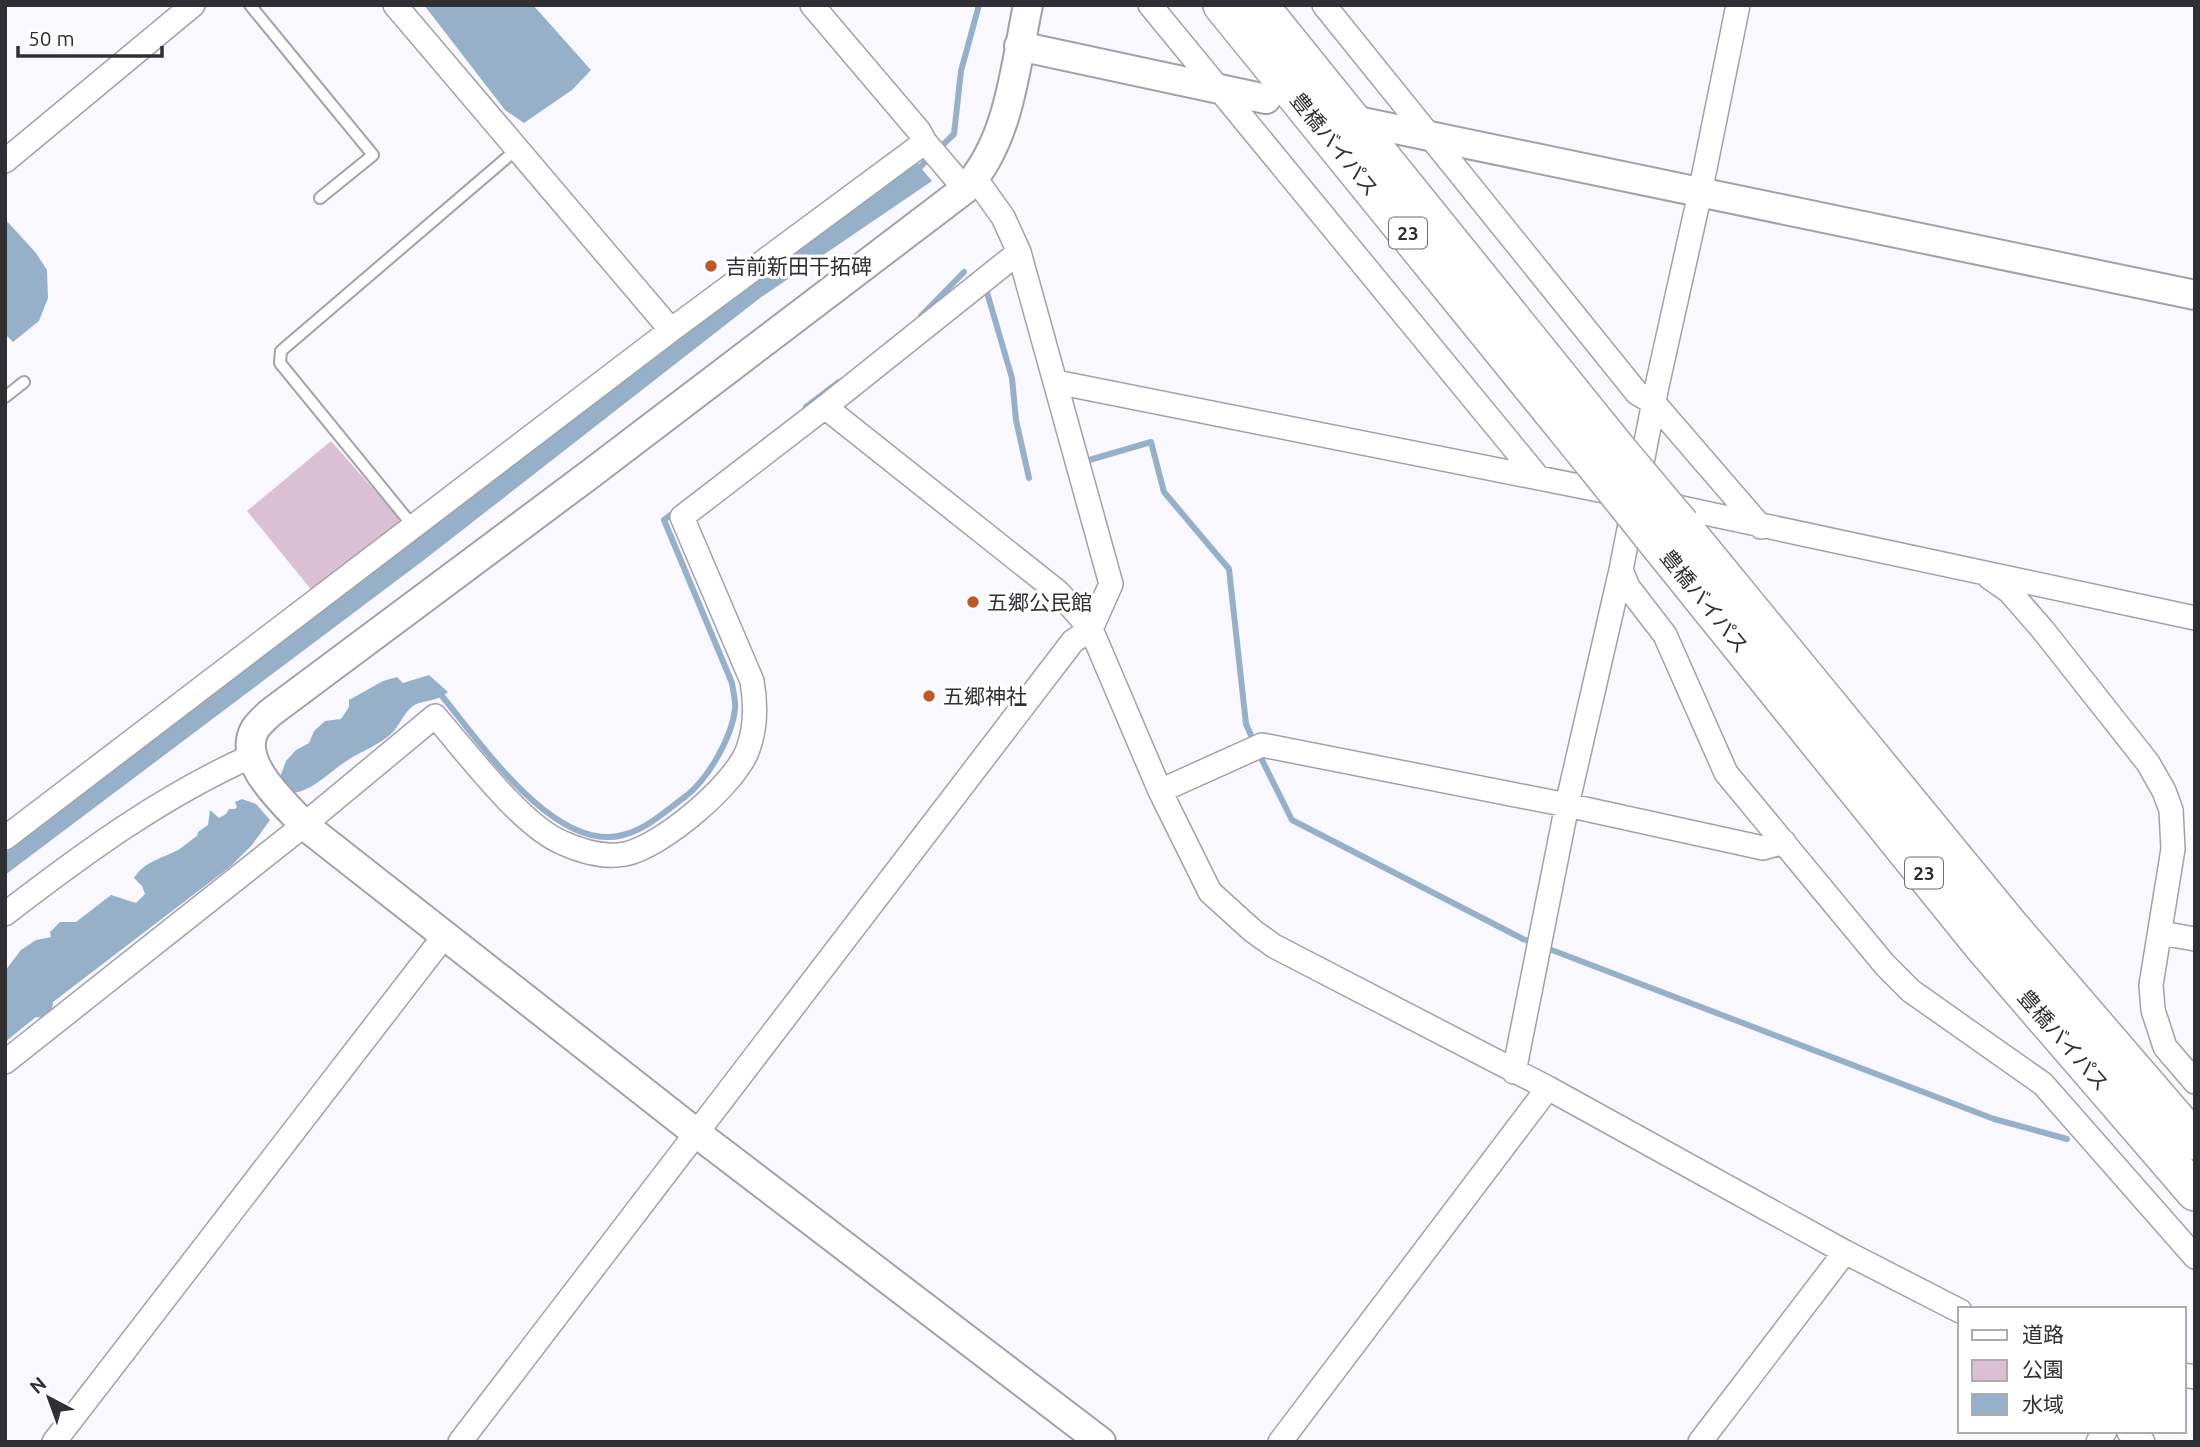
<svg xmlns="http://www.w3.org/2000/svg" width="2200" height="1447" viewBox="0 0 2200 1447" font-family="Ubuntu,'Noto Sans JP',sans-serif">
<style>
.green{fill:#dac0d2}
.water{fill:#97b0c9}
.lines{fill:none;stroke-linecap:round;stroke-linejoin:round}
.stream{stroke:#97b0c9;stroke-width:6}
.service-casing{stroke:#a2a1aa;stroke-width:14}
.minor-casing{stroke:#a2a1aa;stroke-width:26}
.tertiary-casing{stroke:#a2a1aa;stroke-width:32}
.trunk-casing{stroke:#a2a1aa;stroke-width:40}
.service{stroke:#fff;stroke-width:10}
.minor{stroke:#fff;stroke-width:23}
.tertiary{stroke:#fff;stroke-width:28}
.trunk{stroke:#fff;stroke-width:37}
.trunk-bridge-casing{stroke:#a2a1aa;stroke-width:40;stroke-linecap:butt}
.trunk-bridge{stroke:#fff;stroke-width:37}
.poi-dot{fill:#be582b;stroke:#fff;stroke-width:2.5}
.labels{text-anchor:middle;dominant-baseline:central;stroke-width:6;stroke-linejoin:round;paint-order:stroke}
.shield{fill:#fff;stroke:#6e6d70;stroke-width:2}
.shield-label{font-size:19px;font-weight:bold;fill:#302f33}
.street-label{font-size:21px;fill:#302f33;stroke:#fff}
.poi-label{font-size:21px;fill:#302f33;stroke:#fff;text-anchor:start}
</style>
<rect width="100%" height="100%" fill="#f9f8fe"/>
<!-- green -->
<path class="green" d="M331,441L399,518L398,529L314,593L247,511Z"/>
<!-- water -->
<path class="water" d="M424,5H533L591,70L572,90L524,123L505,110Z
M915,161L932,181L760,298L424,560L5,875V853L220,687Z
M5,219L36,253L47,270L48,298L39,321L13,342L5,334Z
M429,675L448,692C434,703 425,699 413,706C404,712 399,727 390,735C377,746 362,751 348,760C330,771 311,794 288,793L280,777L286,761L296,750L309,743L314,731L325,721L341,719L349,707V700L383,681L397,677L403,683Z
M242,799L256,804L270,820L252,845L231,866L53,1002L52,1010L44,1018L36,1017L5,1042V971L21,950L36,940L51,937L50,932L60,922H76L111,895L136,903L145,894L142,886L134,878C145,861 161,859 178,850C184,846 191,840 197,836L198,832L208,825L210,810L219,818L226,814L229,809H235L237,807L235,802Z"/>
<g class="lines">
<!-- stream -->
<path class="stream" d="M920,167L954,134L961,71L979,5
M986,289L1012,378L1016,420L1029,478
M921,316L964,272
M806,407L839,382
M1086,461L1151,442L1164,492L1229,569L1246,724L1254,742
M437,694L442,696C479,741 555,854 623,835C647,829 667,810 686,796C708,779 732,737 735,709C736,701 733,691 732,683L664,520L677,510
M1258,752L1292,820L1523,939L1994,1119L2067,1139"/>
<defs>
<path id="service" d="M250,5L373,155L320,198
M5,397L24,382
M413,526L280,363L281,351L517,149"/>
<path id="minor" d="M395,5L671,330
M1150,5L1537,476
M1324,5L1637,393L1654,403L1761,527
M925,142L965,189
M5,161L193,5
M975,178L1003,217L1019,252L1111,584L1091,629L1160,791L1210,892L1253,931L1274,946L1548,1088L1845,1252L1960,1311
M1056,382L1619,494
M1663,504L2195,618
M1621,570L1628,587L1665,635L1726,773L1885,965L1911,991L2043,1084L2195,1257
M1989,577L2009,591L2043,630L2148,763L2164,791L2171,810L2173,849L2151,985L2153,1010L2165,1047L2195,1082
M1160,791L1262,745L1567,805L1763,848L1784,842
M5,838L671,330L925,142L919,131L812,5
M5,914C83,854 162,796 252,756
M2161,933L2195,939
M5,1062L294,833L435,716C466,751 521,826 563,843C581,851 605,858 625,854C661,847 736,784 748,749C756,727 756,704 752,681L682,517L825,407L1019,252
M1514,1072L1567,805L1621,570L1657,386L1700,193L1738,5
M2184,1375L2195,1377
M2129,1432L2143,1442
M54,1442L445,935
M460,1442L1073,641L1091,629L1058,592L825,407
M1280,1442L1548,1088
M1700,1442L1845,1252
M2098,1442L2105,1431"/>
<path id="tertiary" d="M1028,5C1015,67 1010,141 965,189L589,475L270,713C265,718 259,723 255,729C236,762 285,803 304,825L695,1132L1101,1442
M1019,46L1266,99
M1362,122L2195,295"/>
<path id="trunk" d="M1222,5L1593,462
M1259,5L1618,450
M1681,525L2010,926L2195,1141
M1661,547L1982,945L2195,1192"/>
</defs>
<!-- service casing -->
<use href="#service" class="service-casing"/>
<!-- minor casing -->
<use href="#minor" class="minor-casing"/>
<!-- tertiary casing -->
<use href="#tertiary" class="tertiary-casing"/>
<!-- trunk casing -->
<use href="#trunk" class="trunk-casing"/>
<!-- service -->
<use href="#service" class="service"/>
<!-- minor -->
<use href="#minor" class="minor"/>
<!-- tertiary -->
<use href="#tertiary" class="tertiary"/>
<!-- trunk -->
<use href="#trunk" class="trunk"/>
<defs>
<path id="trunk-bridge" d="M1618,450L1681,525
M1593,462L1661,547"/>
</defs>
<!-- trunk-bridge casing -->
<use href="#trunk-bridge" class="trunk-bridge-casing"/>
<!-- trunk-bridge -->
<use href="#trunk-bridge" class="trunk-bridge"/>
</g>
<!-- markers -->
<g class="poi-dot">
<circle cx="711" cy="266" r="7"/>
<circle cx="973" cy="602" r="7"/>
<circle cx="929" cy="696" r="7"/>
</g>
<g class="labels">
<!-- shield labels -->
<g class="shield">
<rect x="1389" y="217.5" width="38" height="31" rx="5"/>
<rect x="1905" y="857.5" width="38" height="31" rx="5"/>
</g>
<g class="shield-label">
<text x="1408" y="233">23</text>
<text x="1924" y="873">23</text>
</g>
<!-- street labels -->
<g class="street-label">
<text transform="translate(1335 144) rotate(51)">豊橋バイパス</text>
<text transform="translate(1705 601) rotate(51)">豊橋バイパス</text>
<text transform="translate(2064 1040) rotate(49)">豊橋バイパス</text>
</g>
<!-- poi labels -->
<g class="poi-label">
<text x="725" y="266">吉前新田干拓碑</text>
<text x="987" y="602">五郷公民館</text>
<text x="943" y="696">五郷神社</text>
</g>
</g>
<!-- border -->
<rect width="2200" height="1447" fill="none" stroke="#302f33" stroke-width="14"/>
<!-- legend -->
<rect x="1958" y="1307" width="228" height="126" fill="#ffffff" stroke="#acacad" stroke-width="2"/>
<rect x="1972" y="1330" width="35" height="10" fill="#ffffff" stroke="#acacad" stroke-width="2"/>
<text x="2022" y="1342" font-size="21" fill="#302f33">道路</text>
<rect x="1972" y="1360" width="35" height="21" fill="#dac0d2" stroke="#acacad" stroke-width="2"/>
<text x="2022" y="1377" font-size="21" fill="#302f33">公園</text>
<rect x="1972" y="1394" width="35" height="21" fill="#97b0c9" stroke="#acacad" stroke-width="2"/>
<text x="2022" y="1412" font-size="21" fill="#302f33">水域</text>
<!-- north arrow -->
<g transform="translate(49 1398) rotate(319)" stroke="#ffffff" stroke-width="5" paint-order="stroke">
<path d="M0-5L12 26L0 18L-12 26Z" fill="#302f33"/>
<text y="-10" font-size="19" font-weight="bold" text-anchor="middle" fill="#302f33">N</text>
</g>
<!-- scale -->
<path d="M18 46v10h144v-10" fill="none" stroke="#302f33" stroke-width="3.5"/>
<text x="28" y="46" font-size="21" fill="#302f33" stroke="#ffffff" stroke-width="5" paint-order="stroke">50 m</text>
</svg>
